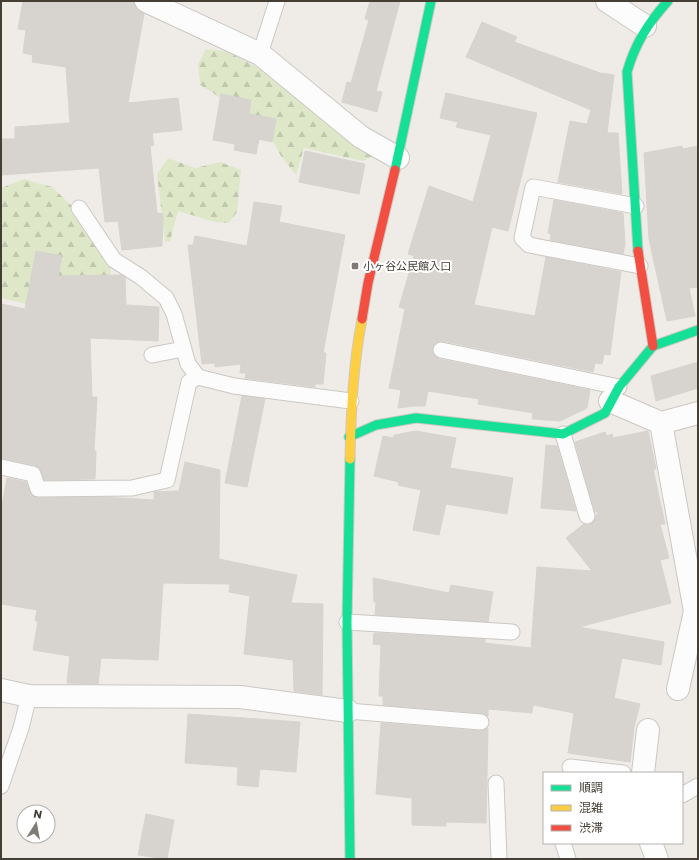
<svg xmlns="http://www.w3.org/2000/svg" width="699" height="860" viewBox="0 0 699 860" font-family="Poppins,'Noto Sans JP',sans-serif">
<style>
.forest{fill:url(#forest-firs)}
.building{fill:#d7d3cf;stroke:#d7d3ce}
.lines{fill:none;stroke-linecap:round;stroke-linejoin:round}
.lane-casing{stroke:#cbc8c4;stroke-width:17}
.street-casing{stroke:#cbc8c4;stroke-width:24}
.fast-casing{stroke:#cec9c0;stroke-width:11}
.slow-casing{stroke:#cec9c0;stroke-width:11}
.jam-casing{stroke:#cec9c0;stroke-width:11}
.lane{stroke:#fdfcfc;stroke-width:15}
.street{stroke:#fdfcfc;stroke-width:22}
.fast{stroke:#16e098;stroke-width:9}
.slow{stroke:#ffcf43;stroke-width:9}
.jam{stroke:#f24e42;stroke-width:9}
.poi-dot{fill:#807b74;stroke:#fff;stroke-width:1.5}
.labels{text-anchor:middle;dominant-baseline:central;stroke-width:4;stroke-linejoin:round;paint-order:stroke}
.poi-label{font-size:11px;fill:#443e35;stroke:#fff;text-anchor:start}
</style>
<defs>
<pattern id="forest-firs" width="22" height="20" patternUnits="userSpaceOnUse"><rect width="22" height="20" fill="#dee8c9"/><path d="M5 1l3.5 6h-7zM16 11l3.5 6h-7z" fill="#c0c8ad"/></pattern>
</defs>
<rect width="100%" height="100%" fill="#efece8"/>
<!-- forest -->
<path class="forest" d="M206,49L226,51L268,73L327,124L372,157L363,161L304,148L296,175L281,156L271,138L212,92L200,85L198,64Z
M168,158L195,168L220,162L241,170L237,212L229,223L215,222L178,211L170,241L165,242L157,174Z
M24,179L52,187L73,207L107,259L111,271L104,301L61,312L1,298V188Z"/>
<!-- building -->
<path class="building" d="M23,1H134L136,8L144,14L128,103L178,98L182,130L152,133L154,145L150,146L157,213L163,214L162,246L122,250L118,221L105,222L99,168L1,175V139H15V127L70,123L66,67L32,62L33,55L23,53L26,30L18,29Z
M370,1H400L376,91L382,92L377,112L342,102L347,82L351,83L369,20L365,19Z
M482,22L517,37L514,42L603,74V73L614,75L607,133H618L622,194L558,182L570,121L587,124L591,110L466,57Z
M446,93L537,113L508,231L492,227L474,305L535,316L546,257L621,272L610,355L604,354L602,364L595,363L593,372L443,341L438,342L432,348L433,353L439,359L590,390L587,408L560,421L532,419L533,413L478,404L479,399L428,391L425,406H414L398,408L401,390L389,388L405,309L399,307L414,256L408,254L429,186L473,202L491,135L456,127L458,122L440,118Z
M221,94L251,100L249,114L276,119L272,142L259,139L256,154L234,150L235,144L213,140Z
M682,146L683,149L698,146V287L689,288L695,316L667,321L649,239L644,153Z
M305,151L365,164L359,194L299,182Z
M554,200L623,213L625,244L623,254L550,240L551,234L548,233Z
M254,202L282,206L279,222L345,235L323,353H326L323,384H315V387L245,378L246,373H240L241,364L215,367V363L202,364L188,245H193L195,236L247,246Z
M36,251L62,256L58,276L121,275L125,277L126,305L159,307L158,341L90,338L92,397H97L94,451H96L95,479L44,480L41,471L35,465L1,458V304L25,309Z
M698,362V388L656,401L651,376Z
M242,396L265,399L247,487L225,483Z
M416,431L456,438L450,468L513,478L507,514L446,504L439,535L413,530L421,490L398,485L399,482L374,476L383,436L393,438L394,435Z
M648,431L656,469H653L665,524H660L669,558L660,560L671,603L579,627L664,642L661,665L622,658L614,698L640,704L634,727L630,762L568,753L574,713L533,705L532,713L488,709V716L482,713L383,705V696H379L381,645L373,644L374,633L485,639V643L531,648L537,567L592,571L566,538L584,524L589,525L593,522L596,515L599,512H595L575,442L605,432L607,436L612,434L613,438Z
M546,445L557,446L576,511L541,508Z
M185,462L220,470L219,559L297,575L291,603L323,604L322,695L294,691L293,660L244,654L250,596L229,592L230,584L163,583L158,660L101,658L98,684L67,683L70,656L33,650L38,621H35L37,610L1,604V510L7,478L26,482L30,492L32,496L38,498L101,497L154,500V492L179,491Z
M373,578L449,593L451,585L493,592L488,622L375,615L376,602H374Z
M188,714L300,722L296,772L260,769L258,787L237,785L238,767L185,763Z
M381,723L480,731L488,728L486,823L446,822V826L412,825V798L376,794Z
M146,814L174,820L167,859L138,855Z"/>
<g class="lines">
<defs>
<path id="lane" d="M260,54L277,1
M636,206L533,187L522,238L529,245L640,266
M79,208L114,260L141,277L166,298L174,314L188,364L198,377L234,386L351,401
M441,350L619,387
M152,355L183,349
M563,434L587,516
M1,467L33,474L38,489L132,488L167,480L189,382L198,377
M347,622L512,632
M348,711L481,722
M570,767L623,773
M496,783L499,859
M1,786L21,728L29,696
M682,795L698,786
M563,843L568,859"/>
<path id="street" d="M146,1L260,54L361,137L398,158
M607,1L645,26
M610,401L661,423L698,413
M661,423L695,611L678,689
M1,690L29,696L240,697L348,711
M643,773L648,730
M651,843L657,859"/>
<path id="fast" d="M395,170L431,1
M638,251L627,72C635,44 648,23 668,1
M349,437L376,425L416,418L563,434L605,413L619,387L653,346L698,330
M350,459L347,622L350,859"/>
<path id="slow" d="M350,459C351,412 353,366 362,319"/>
<path id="jam" d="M638,251L653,346
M362,319L368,283L395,170"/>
</defs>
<!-- lane casing -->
<use href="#lane" class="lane-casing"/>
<!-- street casing -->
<use href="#street" class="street-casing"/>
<!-- fast casing -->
<use href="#fast" class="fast-casing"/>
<!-- slow casing -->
<use href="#slow" class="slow-casing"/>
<!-- jam casing -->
<use href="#jam" class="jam-casing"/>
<!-- lane -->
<use href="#lane" class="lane"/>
<!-- street -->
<use href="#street" class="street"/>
<!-- fast -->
<use href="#fast" class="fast"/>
<!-- slow -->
<use href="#slow" class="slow"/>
<!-- jam -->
<use href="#jam" class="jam"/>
</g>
<!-- markers -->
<rect class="poi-dot" x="351" y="262" width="8" height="8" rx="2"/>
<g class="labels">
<!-- poi labels -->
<g class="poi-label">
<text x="363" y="266">小ヶ谷公民館入口</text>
</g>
</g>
<!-- border -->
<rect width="699" height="860" fill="none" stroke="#443e35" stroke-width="4"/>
<!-- legend -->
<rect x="543" y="772" width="140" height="72" fill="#ffffff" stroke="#b4b2ae"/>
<rect x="551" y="785" width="20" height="6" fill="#16e098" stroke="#b4b2ae"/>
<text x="579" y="792" font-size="12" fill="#443e35">順調</text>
<rect x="551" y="805" width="20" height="6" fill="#ffcf43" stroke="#b4b2ae"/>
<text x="579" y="812" font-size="12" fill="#443e35">混雑</text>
<rect x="551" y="825" width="20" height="6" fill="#f24e42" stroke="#b4b2ae"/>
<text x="579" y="832" font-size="12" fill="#443e35">渋滞</text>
<!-- north arrow -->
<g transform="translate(36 824) rotate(11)"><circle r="19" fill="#ffffff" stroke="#b4b2ae"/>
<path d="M0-3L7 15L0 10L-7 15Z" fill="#807b74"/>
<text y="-6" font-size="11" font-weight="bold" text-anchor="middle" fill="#443e35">N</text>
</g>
</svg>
